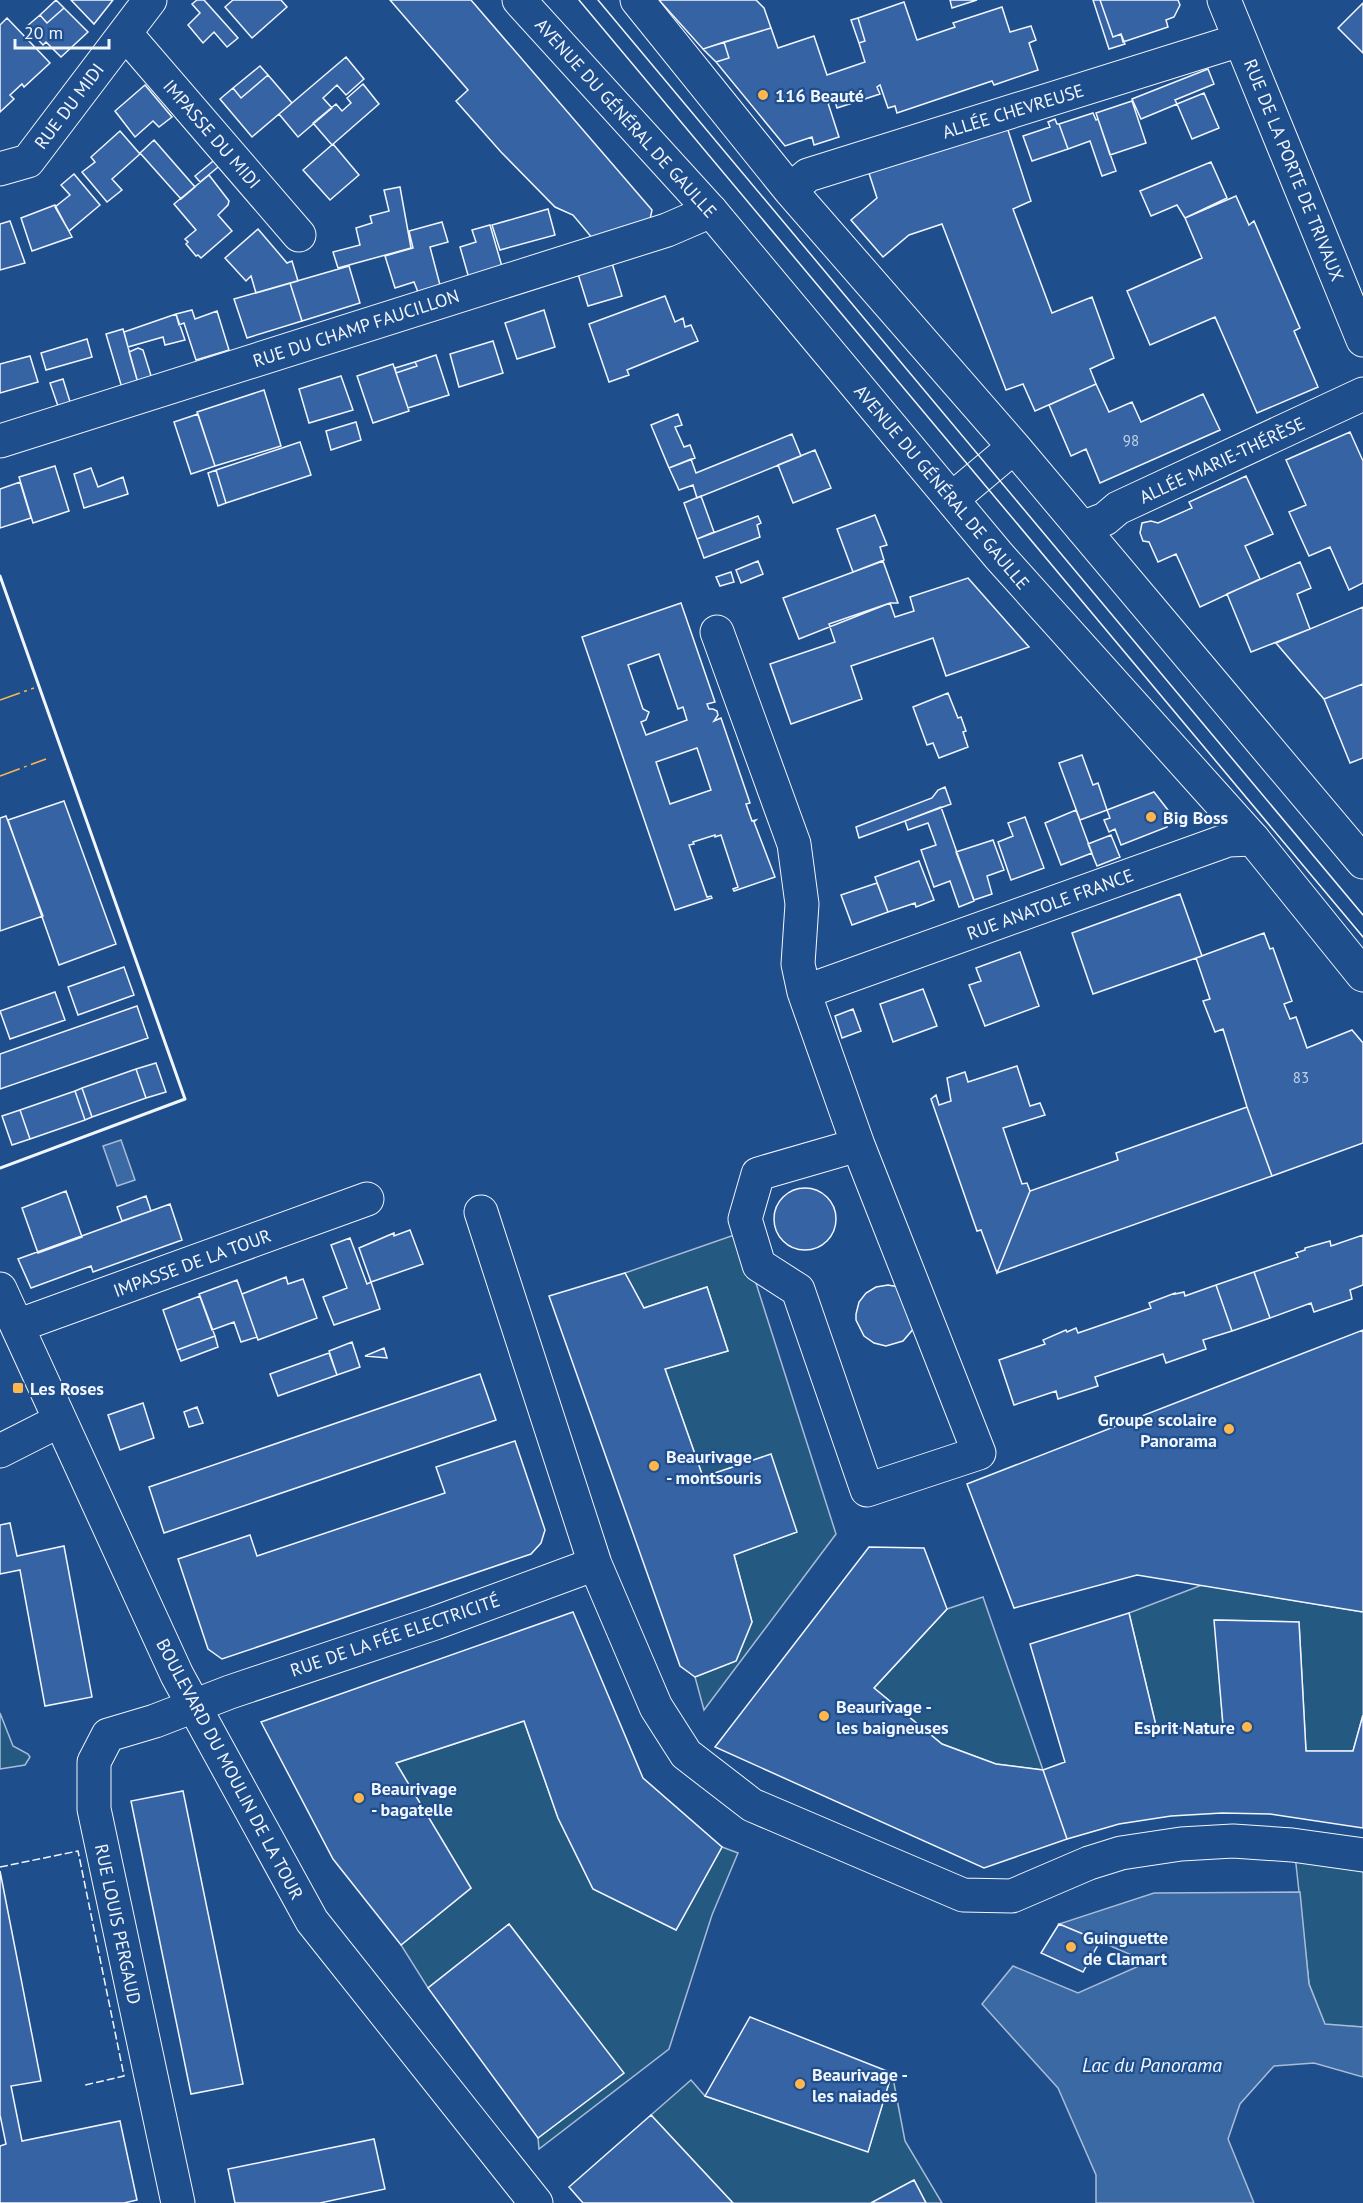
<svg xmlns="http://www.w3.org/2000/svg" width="1363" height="2203" viewBox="0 0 1363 2203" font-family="'PT Sans',sans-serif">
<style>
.green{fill:#245a82;stroke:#a8bbd7;stroke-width:1.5}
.water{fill:#3b69a3;stroke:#a8bbd7;stroke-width:1.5}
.building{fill:#3563a3;stroke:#f2f6ff;stroke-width:1.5;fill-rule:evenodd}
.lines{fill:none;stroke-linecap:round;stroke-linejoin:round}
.minor-casing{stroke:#f2f6ff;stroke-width:35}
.major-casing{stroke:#f2f6ff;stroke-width:35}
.minor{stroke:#1f4e8c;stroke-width:33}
.major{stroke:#1f4e8c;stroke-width:33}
.tram{stroke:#f2f6ff;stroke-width:1.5}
.fence{stroke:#f2f6ff;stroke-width:1.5;stroke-dasharray:8 3;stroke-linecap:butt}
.wall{stroke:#f2f6ff;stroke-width:3}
.power{stroke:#ffb74d;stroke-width:1.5;stroke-dasharray:21 4.5 3 4.5;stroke-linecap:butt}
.poi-dot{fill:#ffb74d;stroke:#1f4e8c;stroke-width:2}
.labels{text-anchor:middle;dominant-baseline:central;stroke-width:4.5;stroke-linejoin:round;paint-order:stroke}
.number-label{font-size:15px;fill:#c3d1e8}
.poi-label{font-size:18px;font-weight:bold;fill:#f2f6ff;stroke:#1f4e8c;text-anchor:start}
.street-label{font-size:18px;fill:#f2f6ff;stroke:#1f4e8c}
.water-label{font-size:20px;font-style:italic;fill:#f2f6ff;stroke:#1f4e8c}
</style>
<rect width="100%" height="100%" fill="#1f4e8c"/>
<!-- green -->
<path class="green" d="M740,1233L836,1534L704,1710L695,1677L736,1661L752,1622L734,1555L796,1532L771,1455L703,1477L665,1369L728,1351L707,1287L644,1308L625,1273Z
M1202,1585L1363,1612V1715L1353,1751H1306L1299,1622L1215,1620L1223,1725L1157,1730L1129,1613Z
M983,1597L1043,1770L996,1764L942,1744L874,1688L947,1609Z
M0,1713L13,1746L28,1754L30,1757L25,1765L0,1769Z
M524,1721L558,1818L593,1889L676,1930L722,1847L738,1853L712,1915L669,2049L539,2149L538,2138L623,2073L509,1924L428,1988L401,1945L471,1888L396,1763Z
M1295,1855L1363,1866V2027L1325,2025L1309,1984Z
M892,2073L905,2141L942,2203H926L914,2180L871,2203H733L651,2115L691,2080L705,2096L868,2151Z"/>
<!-- water -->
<path class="water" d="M121,1140L135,1180L117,1186L103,1146Z
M1300,1892L1309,1984L1325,2024L1363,2027V2077L1314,2063L1274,2066L1240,2104L1228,2139L1254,2203H1096V2175L1058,2088L982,2004L1013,1966L1078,1993L1148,1962L1059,1924L1154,1893Z"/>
<!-- building -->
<path class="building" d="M56,0L64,8L47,23L40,15Z
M71,0H113L94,24Z
M197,0H204L238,38L227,47L214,32L203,43L188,25L200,13L192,4Z
M233,0H281L287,7L252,38L225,7Z
M390,0H471L652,210L648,229L598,245L573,215L555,207L501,152L456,101L468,90Z
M659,0H756L764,8L771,28L703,49Z
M950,0H977L952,8Z
M1093,0H1100L1113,37L1121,34L1125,44L1109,49Z
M1100,0H1178L1180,5L1174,17L1166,20L1168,27L1123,42L1121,34L1113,37Z
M904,2L917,40L955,27L953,23L1002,7L1010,32L1031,26L1036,40L1029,43L1038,70L994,85L992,81L897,113L895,106L888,108L880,85L877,87L880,94L837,108L835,101L828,103L839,137L814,145L812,137L785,146L716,62L729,58L724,42L771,28L778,48L814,36L827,75L865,62L859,43L865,41L858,18Z
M1363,3V53L1338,28Z
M64,8L88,32L61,57L46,42L43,45L26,27L40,15L47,23Z
M7,18L50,63L24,87L22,84L10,95L14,99L0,112V25Z
M858,18L865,41L859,43L851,20Z
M724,42L729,58L716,62L703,49Z
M346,57L364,79L346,95L337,85L323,98L332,108L298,137L279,114Z
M260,66L268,75L241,98L233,88Z
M1208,69L1214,84L1175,100L1177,104L1141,119L1132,99Z
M268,75L292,103L252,137L220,99L233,88L241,98Z
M363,84L379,104L332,145L313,123L336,104L342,111L351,103L347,98Z
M145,85L172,117L159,127L153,121L135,137L115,111Z
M1204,93L1219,128L1192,139L1177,104Z
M1132,101L1146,143L1110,155L1096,113Z
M1093,113L1096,120L1098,119L1116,171L1102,176L1090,141L1068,149L1059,124Z
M1055,119L1057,124H1059L1068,149L1032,161L1023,136L1050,127L1048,122Z
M1005,121L1031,201L1013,209L1052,313L1092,297L1114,358L1090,369L1096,384L1035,411L1023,384L1006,390L942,224L909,235L883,257L851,220L877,198L866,164Z
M120,131L140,154L112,179L122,190L107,202L82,172L95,162L91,157Z
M154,140L195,187L181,199L140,153Z
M333,144L359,175L330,200L303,170Z
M218,157L223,163L200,182L195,176Z
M1211,162L1227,198L1185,218L1177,205L1151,216L1140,191Z
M74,174L100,205L69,231L55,207L70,195L61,185Z
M209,175L229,201L228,205L218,215L232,231L201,258L198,255L196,256L186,244L188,242L185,239L196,230L174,204Z
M400,187L411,248L338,268L333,252L360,245L356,228L372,223L370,216L389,211L384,190Z
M1236,196L1249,225L1254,221L1300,328L1294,331L1318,387L1257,413L1215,317L1150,345L1127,291L1202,258L1185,218Z
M55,205L72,237L32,251L21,218Z
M548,209L555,235L500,250L492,225Z
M10,221L25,263L0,270V224Z
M442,222L448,242L430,247L440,285L418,292L414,282L395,288L385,256L413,248L409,231Z
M490,225L503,270L470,282L460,247L476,242L472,230Z
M258,229L287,263L292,261L298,281L256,293L251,276L246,281L225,258Z
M612,263L622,296L588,306L578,274Z
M349,266L360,303L302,321L290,283Z
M290,283L302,321L247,338L234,299Z
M665,296L675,322L683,318L685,327L691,325L698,341L627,370L629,375L609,382L589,324Z
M192,310L195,319L217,311L229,350L196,360L184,323L179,325L176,314Z
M544,310L555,347L517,359L505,323Z
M176,314L185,340L165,345L163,337L128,347L124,332Z
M123,329L138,383L122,388L106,334Z
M87,339L92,357L46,370L41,353Z
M493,341L503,373L459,387L450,354Z
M138,348L143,350L152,379L138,383L129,352Z
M436,355L449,395L408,408L396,373L417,366L415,362Z
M30,356L38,382L0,393V364Z
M415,362L417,366L396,373L395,368Z
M393,364L409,411L373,423L357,376Z
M341,376L353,410L309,423L299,389Z
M63,379L71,405L59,409L50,383Z
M1096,384L1109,412L1132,402L1141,422L1203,394L1220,430L1100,483L1086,449L1071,456L1049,405Z
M264,390L281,446L215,466L197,412Z
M198,414L215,466L191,474L174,422Z
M678,414L682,425L675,427L684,447L690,445L695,458L669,468L651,425Z
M356,422L361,440L331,450L326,431Z
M1350,432L1363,461V583L1349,590L1330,547L1309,556L1289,512L1306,505L1286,460Z
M792,434L801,456L697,498L693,485L679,490L669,468L691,459L696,473Z
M300,442L311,475L226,503L216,470Z
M815,450L831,488L793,503L778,465Z
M55,466L69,511L33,523L19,477Z
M91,468L98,487L123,477L128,494L84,508L74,474Z
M216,470L226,503L218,506L208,473Z
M1246,476L1273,534L1245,546L1260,579L1200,607L1176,554L1158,562L1149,542L1143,541L1140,533L1142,523L1151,521L1158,523L1192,508L1189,502Z
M20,482L31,518L0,528V489Z
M701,496L714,532L697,539L684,503Z
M875,515L887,545L880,547L884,560L853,572L837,529Z
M758,516L761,523L757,525L760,537L704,558L697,539Z
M758,561L763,574L741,583L736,570Z
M883,561L898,603H890L799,639L783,598Z
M1300,562L1311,588L1297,594L1310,629L1251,652L1227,594Z
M731,572L734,582L720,586L716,577Z
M968,578L1029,647L946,676L933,638L851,666L862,699L791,724L770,664L835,642L829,624L890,603L895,617L914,611L910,597Z
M681,603L715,702L707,704L709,709H713L717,711L718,715L714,721L721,718L750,803L746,804L752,821L756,820L754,822L775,877L734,891L733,889L738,887L721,835L715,837V835L693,842L694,844L689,845L707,897L711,896L712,898L675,910L582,637ZM659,654L678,709L683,707L687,720L646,735L641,722L646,720L649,712L643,709L628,665ZM697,748L711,790L670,804L656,762Z
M1363,607V684L1324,699L1276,643Z
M1363,684V758L1350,763L1324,699Z
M948,693L958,718L961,717L966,731L963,732L968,747L939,758L933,743L927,745L913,707Z
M1082,755L1093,785L1098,783L1107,810L1080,820L1059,763Z
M945,787L951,804L859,838L856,827L932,798L938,790Z
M1154,792L1171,814L1167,827L1121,845L1115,829L1109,832L1104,820L1110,818L1107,810Z
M64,801L116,944L59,965L8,820Z
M941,807L974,901L959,907L950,881L934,887L921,850L936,845L928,823L908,830L905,821Z
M1076,810L1092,853L1061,865L1045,823Z
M6,816L43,916L0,931V818Z
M1025,817L1044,868L1011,880L998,842L1013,836L1008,823Z
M1111,835L1120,857L1097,866L1088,844Z
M993,840L1004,870L987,876L992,894L974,900L956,852Z
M919,861L934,900L916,907L915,903L888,912L875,877Z
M877,883L888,912L852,925L841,895Z
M1180,894L1202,956L1093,994L1072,933Z
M1264,933L1270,949L1273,948L1292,1001L1284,1004L1290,1019L1296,1017L1307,1048L1352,1030L1363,1043V1143L1272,1176L1247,1107L1223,1029L1215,1032L1203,1001L1210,999L1196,958Z
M1020,952L1039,1006L985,1026L969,985L981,981L976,968Z
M124,967L134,995L78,1015L68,987Z
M923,989L937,1026L893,1042L880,1004Z
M55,992L65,1020L10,1039L0,1011Z
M137,1006L148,1038L0,1089V1054Z
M853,1009L861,1031L842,1038L835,1016Z
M156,1063L166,1092L146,1098L136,1069Z
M1017,1066L1030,1106L1040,1103L1045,1115L1003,1128L1022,1184L1027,1183L1030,1191L997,1273L981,1230L977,1231L931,1099L936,1095L939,1105L951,1101L947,1078L965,1072L968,1082Z
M136,1069L146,1098L92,1117L82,1088Z
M82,1088L92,1117L85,1120L75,1091Z
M75,1091L85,1120L30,1139L20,1110Z
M1247,1107L1272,1176L997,1273L1030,1191L1118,1160L1116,1153Z
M20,1110L30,1139L12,1145L2,1116Z
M774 1219a31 31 0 1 1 62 0a31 31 0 1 1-62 0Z
M66,1191L82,1237L38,1253L22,1208Z
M146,1196L151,1211L122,1221L117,1207Z
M170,1204L182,1240L93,1272L91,1266L31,1288L18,1259Z
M410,1230L423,1264L371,1282L359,1248L394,1233V1236Z
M1363,1235V1285L1350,1290L1352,1299L1314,1312L1311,1303L1270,1318L1254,1272L1298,1257L1296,1253L1305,1250V1248L1330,1241L1331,1246Z
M350,1238L367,1284L371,1282L380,1309L334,1325L323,1297L347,1288L331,1245Z
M1254,1272L1270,1318L1232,1331L1216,1285Z
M625,1273L644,1308L707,1287L728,1351L665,1369L703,1477L771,1454L797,1532L734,1555L752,1622L736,1661L695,1677L680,1666L549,1296Z
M286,1277L288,1284L303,1279L317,1318L258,1340L242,1294Z
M237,1280L257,1337L241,1342L234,1322L212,1330L199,1294Z
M888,1285L899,1287L915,1327L903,1341L886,1346L874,1343L864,1336L856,1320V1314L859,1302L866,1293L876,1287Z
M1216,1285L1232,1331L1203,1340L1206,1349L1166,1363L1163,1354L1095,1377L1098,1386L1058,1399L1056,1391L1014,1405L999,1360L1045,1344L1043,1340L1066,1330L1067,1332L1076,1328L1078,1333L1151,1308L1149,1303L1175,1293V1294L1184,1292L1185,1296Z
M200,1296L215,1336L177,1350L163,1310Z
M1363,1330V1612L1137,1575L1014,1608L967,1484Z
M215,1336L218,1347L181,1361L177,1350Z
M352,1342L360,1367L337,1375L329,1351Z
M384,1348L387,1358L365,1356Z
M329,1353L337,1375L278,1396L270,1374Z
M480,1374L496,1420L164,1533L149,1487Z
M143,1403L154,1438L120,1450L108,1415Z
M197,1407L203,1423L189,1427L184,1412Z
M515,1441L545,1530L541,1543L531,1554L222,1659L208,1649L178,1559L250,1535L257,1556L445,1493L436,1467Z
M10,1523L17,1556L64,1546L92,1697L45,1706L20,1570L0,1574V1525Z
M869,1547L924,1548L947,1609L874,1688L942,1744L996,1764L1043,1770L1067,1839L984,1868L715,1747Z
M573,1612L643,1778L722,1847L676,1930L593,1889L558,1818L524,1721L396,1763L471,1888L401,1945L333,1859L261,1722Z
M1129,1613L1157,1730L1223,1725L1214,1620L1299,1622L1306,1751H1353L1363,1715V1828L1270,1814L1222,1813L1171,1816L1119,1824L1067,1839L1043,1770L1065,1762L1030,1644Z
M183,1791L243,2084L191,2094L131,1801Z
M0,1871L41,2081L11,2086L22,2141L120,2121L137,2200L124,2203H0V2146L6,2144L0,2115Z
M509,1924L624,2073L538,2138L428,1988Z
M1059,1924L1100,1941L1083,1972L1041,1953Z
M750,2017L892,2073L868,2152L705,2096Z
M651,2115L733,2203H583L569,2187Z
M374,2139L385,2189L320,2203H235L228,2169Z
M914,2180L926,2203H871Z"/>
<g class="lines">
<defs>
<path id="minor" d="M637,0L790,190L1014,447L1363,862
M1224,0L1363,340
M125,33L299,235
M0,169L28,161L150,0
M790,190L808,175L1240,40
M0,441L667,230L711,211
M952,499L1014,447
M1082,528L1105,519L1118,508L1363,394
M717,632L794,844L802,904L798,964L804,992
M858,1145L979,1453L867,1490L798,1290L759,1265L745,1219L758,1174L858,1145L804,992L1228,840L1253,839
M481,1212L595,1564L656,1707L686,1754L752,1805L963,1895L1012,1896L1089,1863L1121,1853L1181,1844L1233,1841L1292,1845L1363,1855
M0,1289L177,1675L312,1921L536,2203
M17,1326L367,1199
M0,1451L59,1421
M178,2203L94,1809V1762L108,1735L155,1721L230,1692L435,1623L595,1564"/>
<path id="major" d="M519,0L711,211L999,556L1253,839L1363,975"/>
</defs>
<!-- minor casing -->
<use href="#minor" class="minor-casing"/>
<!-- major casing -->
<use href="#major" class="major-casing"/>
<!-- minor -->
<use href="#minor" class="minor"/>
<!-- major -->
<use href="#major" class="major"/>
<!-- tram -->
<path class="tram" d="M579,0L1363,937
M598,0L1363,915"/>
<!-- fence -->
<path class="fence" d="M0,1867L78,1851L124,2076L85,2085"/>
<!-- wall -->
<path class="wall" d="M0,576L185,1099L0,1168"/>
<!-- power -->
<path class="power" d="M0,700L34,688
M0,776L46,759"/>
</g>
<!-- markers -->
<g class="poi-dot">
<circle cx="763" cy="95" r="6"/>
<circle cx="1151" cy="817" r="6"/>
<rect x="12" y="1382" width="12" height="12" rx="3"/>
<circle cx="1229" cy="1429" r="6"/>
<circle cx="654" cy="1466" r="6"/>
<circle cx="824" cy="1716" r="6"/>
<circle cx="1247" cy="1727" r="6"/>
<circle cx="359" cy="1798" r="6"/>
<circle cx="1071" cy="1947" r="6"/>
<circle cx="800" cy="2084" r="6"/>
</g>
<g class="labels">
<!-- number labels -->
<g class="number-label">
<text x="1131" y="440">98</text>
<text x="1301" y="1077">83</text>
</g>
<!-- poi labels -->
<g class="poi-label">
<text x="775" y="95">116 Beauté</text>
<text x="1163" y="817">Big Boss</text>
<text x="30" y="1388">Les Roses</text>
<text x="1217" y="1419" text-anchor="end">Groupe scolaire<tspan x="1217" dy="21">Panorama</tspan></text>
<text x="666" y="1456">Beaurivage<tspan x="666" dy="21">- montsouris</tspan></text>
<text x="836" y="1706">Beaurivage -<tspan x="836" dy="21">les baigneuses</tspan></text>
<text x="1235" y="1727" text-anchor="end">Esprit Nature</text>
<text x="371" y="1788">Beaurivage<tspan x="371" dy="21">- bagatelle</tspan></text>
<text x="1083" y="1937">Guinguette<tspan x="1083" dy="21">de Clamart</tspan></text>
<text x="812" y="2074">Beaurivage -<tspan x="812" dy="21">les naiades</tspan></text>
</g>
<!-- street labels -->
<g class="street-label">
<text transform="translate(69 106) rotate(-53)">RUE DU MIDI</text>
<text transform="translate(1013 111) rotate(-17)">ALLÉE CHEVREUSE</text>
<text transform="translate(626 118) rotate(48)">AVENUE DU GÉNÉRAL DE GAULLE</text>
<text transform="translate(212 134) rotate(49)">IMPASSE DU MIDI</text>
<text transform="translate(1294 170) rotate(68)">RUE DE LA PORTE DE TRIVAUX</text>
<text transform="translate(356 328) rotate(-18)">RUE DU CHAMP FAUCILLON</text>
<text transform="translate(1222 460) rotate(-25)">ALLÉE MARIE-THÉRÈSE</text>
<text transform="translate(942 487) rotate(50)">AVENUE DU GÉNÉRAL DE GAULLE</text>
<text transform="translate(1050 904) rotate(-20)">RUE ANATOLE FRANCE</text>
<text transform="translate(192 1263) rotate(-20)">IMPASSE DE LA TOUR</text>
<text transform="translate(395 1635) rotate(-19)">RUE DE LA FÉE ELECTRICITÉ</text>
<text transform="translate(230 1769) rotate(62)">BOULEVARD DU MOULIN DE LA TOUR</text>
<text transform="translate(118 1924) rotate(78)">RUE LOUIS PERGAUD</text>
</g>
<!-- water labels -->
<g class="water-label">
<text x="1152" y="2065">Lac du Panorama</text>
</g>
</g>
<!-- scale -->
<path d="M15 39v9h94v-9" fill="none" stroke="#f2f6ff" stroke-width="3"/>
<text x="24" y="39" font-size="18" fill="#f2f6ff" stroke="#1f4e8c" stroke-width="4.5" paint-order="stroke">20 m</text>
</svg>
